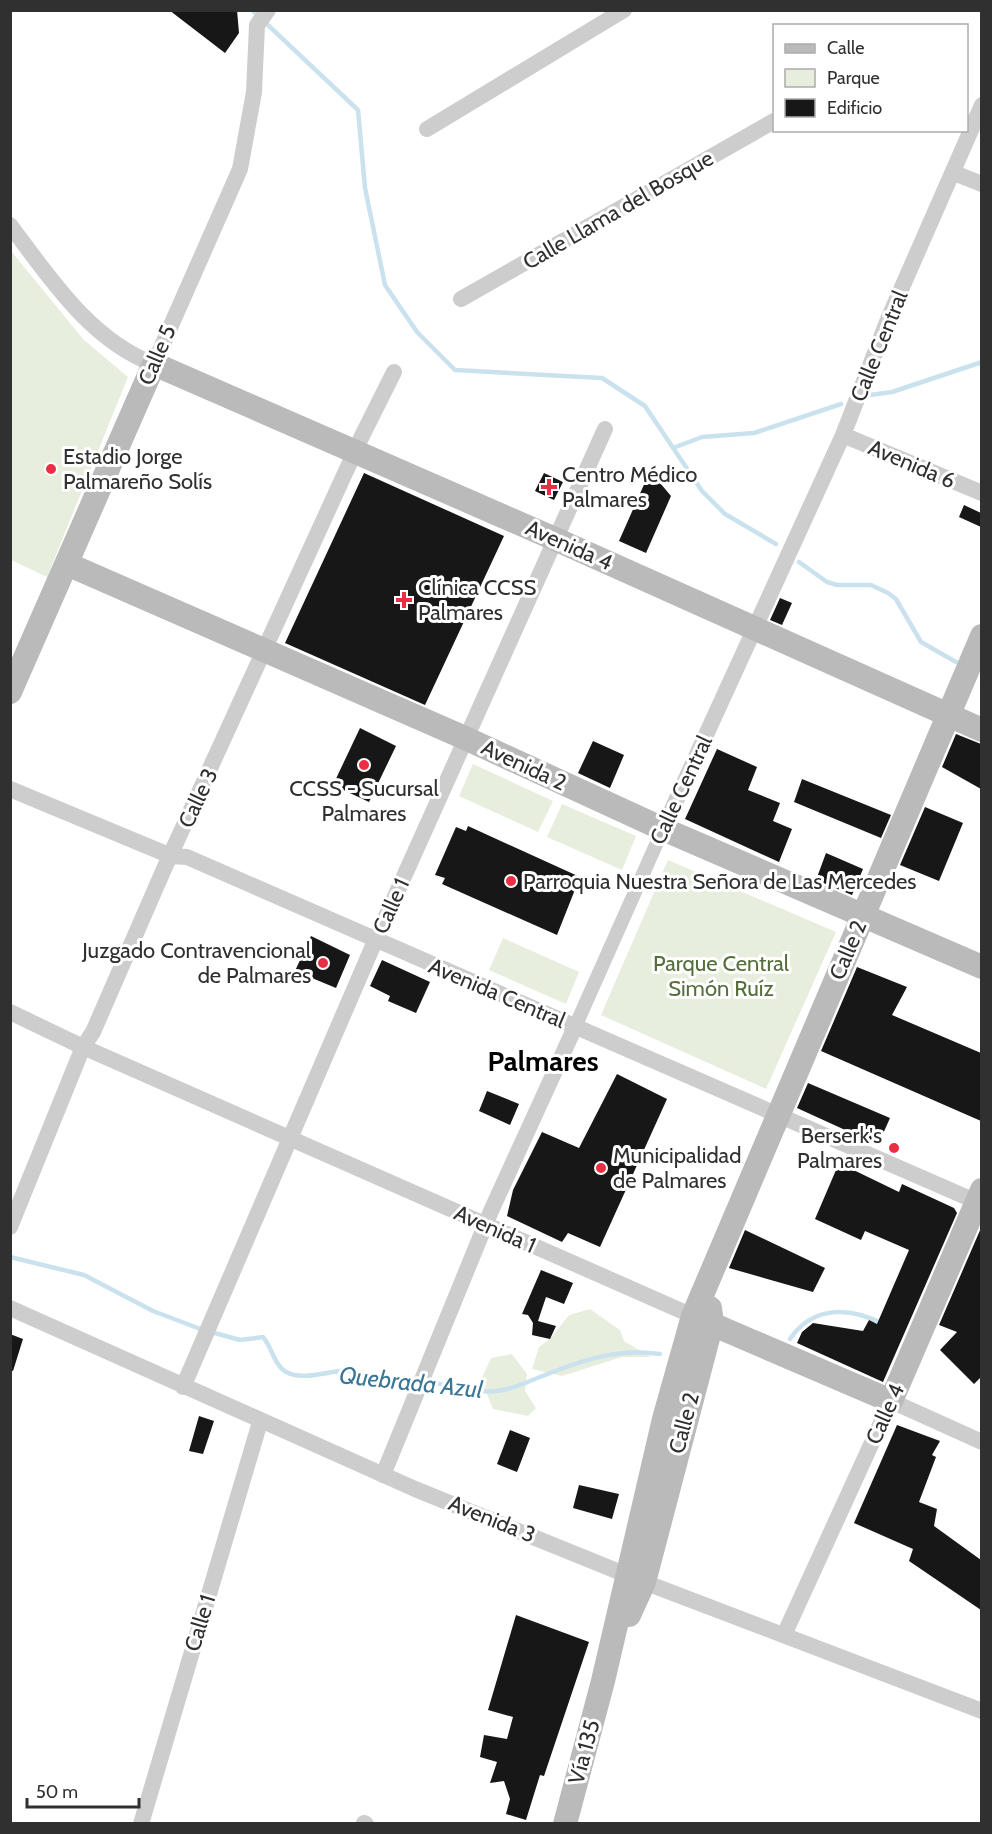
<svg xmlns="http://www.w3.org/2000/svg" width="992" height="1834" viewBox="0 0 992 1834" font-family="Cabin,sans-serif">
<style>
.green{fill:#e7eede}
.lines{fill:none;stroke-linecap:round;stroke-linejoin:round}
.stream{stroke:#cae1ee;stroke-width:4.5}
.building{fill:#171717}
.pedestrian{stroke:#cdcdcd;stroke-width:14}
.minor{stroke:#cdcdcd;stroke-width:16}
.secondary{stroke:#bababa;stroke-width:24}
.poi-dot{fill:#eb2e44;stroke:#fff;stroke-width:2}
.labels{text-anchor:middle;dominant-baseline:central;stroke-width:6;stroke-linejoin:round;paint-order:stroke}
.street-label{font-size:22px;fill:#303030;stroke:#fff}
.poi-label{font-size:22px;fill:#303030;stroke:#fff;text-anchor:start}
.park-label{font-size:22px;fill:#556e3b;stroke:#fff}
.water-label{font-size:24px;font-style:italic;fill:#3b7696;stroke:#fff}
.district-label{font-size:28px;font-weight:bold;fill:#000;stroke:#fff}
</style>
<rect width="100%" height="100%" fill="#fff"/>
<!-- green -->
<path class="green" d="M11,251L84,340L128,377L47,577L11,560Z
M473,764L553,801L538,832L459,796Z
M562,804L636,836L622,870L547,837Z
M668,860L836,932L766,1089L601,1015Z
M503,938L579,972L566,1004L489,970Z
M590,1309L620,1330L624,1341L651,1357H622L562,1376L532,1369L539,1347L550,1339L569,1315Z
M512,1354L527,1374L525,1391L536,1408L528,1416L493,1409L481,1380L491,1358Z"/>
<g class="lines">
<!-- stream -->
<path class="stream" d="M252,10L358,110L365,188L385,285L417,332L455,370L602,378L645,406L702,491L725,514L776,544
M870,395L892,392L982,362
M673,448L702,437L754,433L841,404
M799,562L827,582L837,585H871L888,593L896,599L921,642L956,662
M10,1257L84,1275L153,1311L203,1330
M211,1332L240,1340L263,1337C272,1347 274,1365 286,1372C304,1382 332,1369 351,1371C374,1373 393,1385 416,1384
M790,1339C813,1305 850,1307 883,1324
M424,1383C449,1382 473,1394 497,1391C514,1389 529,1381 545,1375C583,1360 618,1348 660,1354"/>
</g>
<!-- building -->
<path class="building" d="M169,10H237L239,33L225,53Z
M650,471L671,496L646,553L619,541Z
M364,473L504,536L425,705L285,643Z
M544,473L563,482L554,500L535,491Z
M964,505L981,513V527L959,517Z
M780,598L792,603L782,625L770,620Z
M360,728L396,746L369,802L333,785Z
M956,734L981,744V789L942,767Z
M593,741L624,755L610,788L578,773Z
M717,749L757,767L748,790L780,803L773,821L792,829L779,862L685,819Z
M802,779L891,815L881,838L794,802Z
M925,807L963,823L939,881L900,865Z
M468,826L580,877L557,935L442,884L445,878L435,875L456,827L466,831Z
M826,853L863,869L852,895L816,880Z
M311,936L350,955L336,988L295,971Z
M382,960L430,982L416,1013L388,1001L390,996L370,986Z
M857,967L907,987L892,1015L981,1053V1121L821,1051Z
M617,1074L667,1099L600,1247L568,1233L562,1242L507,1216L513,1190L542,1132L579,1148Z
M808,1083L890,1118L878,1145L797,1108Z
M487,1091L519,1104L510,1125L479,1111Z
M839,1163L899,1192L902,1184L954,1208L957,1213L883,1382L797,1343L802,1332L813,1323L863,1331L869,1320L877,1324L909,1250L865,1231L861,1240L815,1219Z
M981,1228V1377L974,1384L940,1350L957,1332L939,1325Z
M745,1230L825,1268L813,1292L729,1268Z
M541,1270L573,1283L564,1304L546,1297L538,1321L556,1326L550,1339L532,1335L533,1323L528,1315L522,1314Z
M10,1334L23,1339L13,1371L10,1370Z
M199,1416L214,1421L203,1454L189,1451Z
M897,1425L940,1441L932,1455L936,1457L919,1502L937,1509L934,1526L981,1560V1610L909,1561L913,1549L854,1523Z
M510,1430L530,1438L517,1472L497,1464Z
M579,1485L619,1494L612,1519L573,1508Z
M516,1615L589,1642L544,1776L540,1775L526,1820L506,1814L510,1799L504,1781L490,1783L497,1762L480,1757L484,1735L507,1739L513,1717L488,1710Z"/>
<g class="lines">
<!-- pedestrian -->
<path class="pedestrian" d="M575,1027L663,829"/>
<!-- minor -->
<path class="minor" d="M427,129L624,10
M954,173L982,184
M10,225C49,277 91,341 154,364L240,169L254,92L257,25L268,10
M461,299L774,121
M843,435L982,493
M10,789L171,856L187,857L982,1204
M663,829L843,435L889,317L982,105
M10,1012L83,1047L693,1316
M10,1227L83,1047L93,1032L164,869L362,436L394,372
M10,1308L415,1489L644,1582L982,1711
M183,1387L375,941L605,429
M383,1475L491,1211L575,1027
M784,1635L891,1401L982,1442
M364,1823L366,1824
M141,1824L260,1422"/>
<!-- secondary -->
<path class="secondary" d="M67,564L465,738L663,829L982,967
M10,692L154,364L555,539L982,730
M693,1316L891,1401L982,1190
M629,1615L644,1582L712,1323L710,1308
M565,1824L603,1681L664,1419L693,1316L982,636"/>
</g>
<!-- markers -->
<g class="poi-dot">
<circle cx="51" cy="469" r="6"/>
<path d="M546 478h6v6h6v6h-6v6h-6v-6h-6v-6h6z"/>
<path d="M401 591h6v6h6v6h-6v6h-6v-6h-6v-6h6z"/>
<circle cx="364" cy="765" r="6"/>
<circle cx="511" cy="881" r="6"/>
<circle cx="323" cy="963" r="6"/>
<circle cx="894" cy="1148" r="6"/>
<circle cx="601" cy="1168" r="6"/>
</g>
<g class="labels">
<!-- street labels -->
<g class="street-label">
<text transform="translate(618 210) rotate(-30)">Calle Llama del Bosque</text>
<text transform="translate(879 346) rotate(-68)">Calle Central</text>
<text transform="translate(157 355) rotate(-67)">Calle 5</text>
<text transform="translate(912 464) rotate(23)">Avenida 6</text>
<text transform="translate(569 545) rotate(24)">Avenida 4</text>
<text transform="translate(524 765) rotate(25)">Avenida 2</text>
<text transform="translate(681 790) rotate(-65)">Calle Central</text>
<text transform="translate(198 798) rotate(-65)">Calle 3</text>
<text transform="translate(391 906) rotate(-66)">Calle 1</text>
<text transform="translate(848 950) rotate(-67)">Calle 2</text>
<text transform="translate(497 993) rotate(23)">Avenida Central</text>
<text transform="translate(495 1229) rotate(24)">Avenida 1</text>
<text transform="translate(885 1414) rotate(-66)">Calle 4</text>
<text transform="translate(684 1423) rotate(-75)">Calle 2</text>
<text transform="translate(492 1519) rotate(22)">Avenida 3</text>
<text transform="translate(200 1623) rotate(-73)">Calle 1</text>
<text transform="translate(584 1752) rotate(-75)">Vía 135</text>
</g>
<!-- poi labels -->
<g class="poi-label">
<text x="63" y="456">Estadio Jorge<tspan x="63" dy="25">Palmareño Solís</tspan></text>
<text x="562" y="474">Centro Médico<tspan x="562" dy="25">Palmares</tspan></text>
<text x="418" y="587">Clínica CCSS<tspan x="418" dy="25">Palmares</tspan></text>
<text x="364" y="788" text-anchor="middle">CCSS - Sucursal<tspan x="364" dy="25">Palmares</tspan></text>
<text x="523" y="881">Parroquia Nuestra Señora de Las Mercedes</text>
<text x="311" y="950" text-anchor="end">Juzgado Contravencional<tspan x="311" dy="25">de Palmares</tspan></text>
<text x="882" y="1135" text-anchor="end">Berserk's<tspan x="882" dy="25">Palmares</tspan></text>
<text x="613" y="1155">Municipalidad<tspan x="613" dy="25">de Palmares</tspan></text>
</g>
<!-- park labels -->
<g class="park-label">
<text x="721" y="963">Parque Central<tspan x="721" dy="25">Simón Ruíz</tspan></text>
</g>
<!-- water labels -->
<g class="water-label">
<text transform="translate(411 1382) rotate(6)">Quebrada Azul</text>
</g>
<!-- district labels -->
<g class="district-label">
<text x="543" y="1061">Palmares</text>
</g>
</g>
<!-- border -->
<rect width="992" height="1834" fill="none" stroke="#303030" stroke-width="24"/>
<!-- legend -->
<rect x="773" y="24" width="195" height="108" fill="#ffffff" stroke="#acacac" stroke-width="1.5"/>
<rect x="785" y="44" width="30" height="9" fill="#bababa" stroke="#acacac" stroke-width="1.5"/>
<text x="827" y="54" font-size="18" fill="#303030">Calle</text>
<rect x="785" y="69" width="30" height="18" fill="#e7eede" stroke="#acacac" stroke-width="1.5"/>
<text x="827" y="84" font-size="18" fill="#303030">Parque</text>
<rect x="785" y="99" width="30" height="18" fill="#171717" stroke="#acacac" stroke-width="1.5"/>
<text x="827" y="114" font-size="18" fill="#303030">Edificio</text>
<!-- scale -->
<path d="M27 1798v9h112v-9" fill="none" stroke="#303030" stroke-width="3"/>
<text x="36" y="1798" font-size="18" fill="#303030" stroke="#ffffff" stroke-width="4.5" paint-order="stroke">50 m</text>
</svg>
